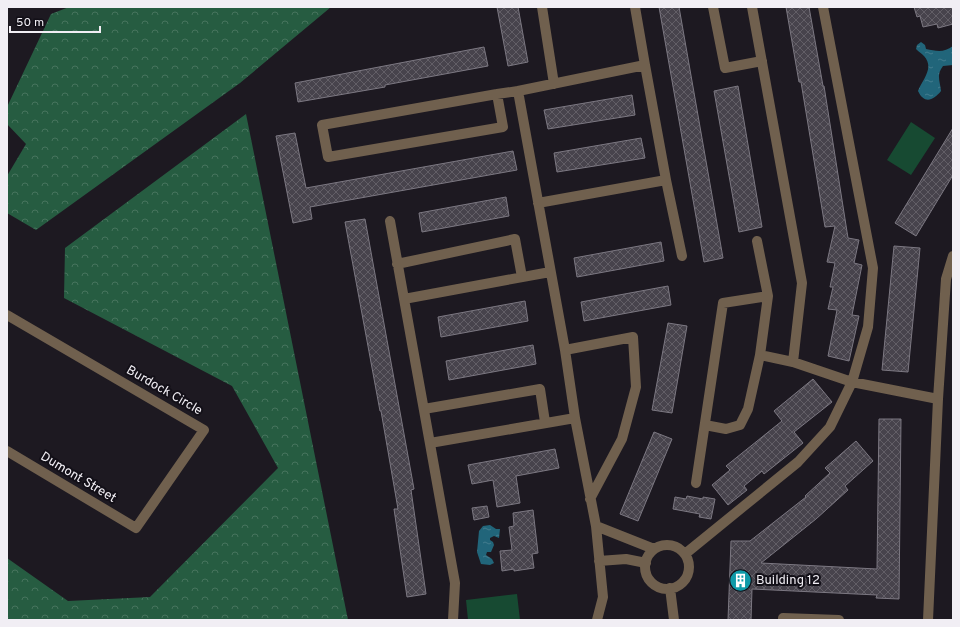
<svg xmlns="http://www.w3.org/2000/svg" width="960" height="627" viewBox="0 0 960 627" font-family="Overpass,sans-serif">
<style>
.grass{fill:#174a32}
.forest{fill:url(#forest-crowns)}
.water{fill:url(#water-ripples)}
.building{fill:url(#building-cross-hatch);stroke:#7c7882}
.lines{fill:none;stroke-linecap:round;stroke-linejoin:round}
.minor{stroke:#70604e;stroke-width:10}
.labels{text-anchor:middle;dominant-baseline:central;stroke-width:4;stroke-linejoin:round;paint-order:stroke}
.street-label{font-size:13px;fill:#f1eef4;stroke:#131018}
.poi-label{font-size:13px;fill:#f1eef4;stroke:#131018;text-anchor:start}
</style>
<defs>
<pattern id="forest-crowns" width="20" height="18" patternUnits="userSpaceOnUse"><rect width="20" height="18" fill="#265c41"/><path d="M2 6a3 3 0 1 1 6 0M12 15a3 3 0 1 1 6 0" fill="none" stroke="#46745d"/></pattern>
<pattern id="water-ripples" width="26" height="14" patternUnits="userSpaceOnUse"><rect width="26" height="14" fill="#21657a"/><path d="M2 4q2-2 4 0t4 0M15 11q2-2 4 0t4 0" fill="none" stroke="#427b8e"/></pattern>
<pattern id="building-cross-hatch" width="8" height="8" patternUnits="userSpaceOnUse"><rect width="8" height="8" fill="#47434c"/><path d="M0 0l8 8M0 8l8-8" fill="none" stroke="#625e66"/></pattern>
</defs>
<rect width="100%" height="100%" fill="#1d1921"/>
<!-- grass -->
<path class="grass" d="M911,122L935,138L911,175L887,160Z
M517,594L520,620H468L466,600Z"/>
<!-- forest -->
<path class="forest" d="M69,7H331L240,83L36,230L7,213V176L26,144L7,124V107L51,14Z
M246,114L348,620H7V558L68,601L150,597L278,468L232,386L64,298L65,248Z"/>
<!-- water -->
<path class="water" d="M921,42L925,45L926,49C936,51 944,53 953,46V65L943,66C936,75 940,81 941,91C933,101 924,104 918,91C922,80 935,68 924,56C921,53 919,52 916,49L917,45Z
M490,525L496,529H500L499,538L494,536L490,538V540L493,542L494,545L491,552H487L486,555L492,559L494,563L490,565L481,564L477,552L479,531L483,526Z"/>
<!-- building -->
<path class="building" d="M497,7H518L528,62L508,66Z
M659,7H679L723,258L704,262Z
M786,7H809L823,86H824L848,238L859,240L854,263L862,265L852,315L859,316L849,361L828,356L837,310L828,309L833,287H830L835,263L827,262L835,226L825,227L801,82H799Z
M914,7H953V24L938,28L937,24L923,27L920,16L917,17Z
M484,47L488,66L385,85V87L298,102L295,83Z
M738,86L762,227L739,232L714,91Z
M632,95L635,115L548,129L544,110Z
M953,128V175L916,236L895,223Z
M295,133L306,188L513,151L517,170L310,207L312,219L293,223L276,136Z
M641,138L645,158L557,172L554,153Z
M506,197L509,216L422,232L419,213Z
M365,219L414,489L411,490L426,594L407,597L394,509H398L381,411H380L345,222Z
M661,242L664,261L577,277L574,258Z
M894,246L920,248L908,372L882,370Z
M668,286L671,305L584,321L581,302Z
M525,301L528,321L441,337L438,317Z
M668,323L687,326L672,413L652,410Z
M533,345L536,364L449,380L446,361Z
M813,379L832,402L794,432L803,443L764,474L762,471L744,486L747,490L728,505L712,485L730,470L726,466L782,421L774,411Z
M879,419H901L899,599L876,598L877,595L752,589L751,620H728L731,541H750L806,497L805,496L830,473L825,468L856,441L873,461L845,486L848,490L816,519L761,563L877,569Z
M654,432L672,439L638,521L620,514Z
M555,449L559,468L516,476L520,503L497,507L493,480L472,484L468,465Z
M687,496L703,499V497L715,499L711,519L699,517L700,514L673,509L675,497L686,499Z
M487,506L489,517L474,520L472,508Z
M533,510L538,553L532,554L534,568L514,571V569L502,571L500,551L512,550L509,527L514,526L513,513Z"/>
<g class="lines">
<!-- minor -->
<path class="minor" d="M542,7L554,84
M635,7L645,65
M713,7L725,68L762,61
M752,7L802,283L793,362L852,382L938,399L946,279L953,256
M497,94L503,127L328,157L322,125L497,94L518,91
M666,180L682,256
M538,203L666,180L645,65L518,91L565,350L575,418L596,526L603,597L597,620
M390,221L455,583L453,620
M757,241L768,296L760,355L793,362
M397,264L515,239L522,277
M404,299L550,272
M7,315L204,430L136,528L7,451
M565,350L633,337L636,387L622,439L590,499
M424,409L540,389L545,422
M705,425L726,429L740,425L748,409L760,355
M430,443L575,418
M696,483L723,303L768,296
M596,526L654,549
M645 567a22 22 0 1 1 44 0a22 22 0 1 1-44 0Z
M685,554L798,462L830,427L852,382L868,327L873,268L823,7
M599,561L626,559L646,563
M670,588L674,620
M783,620V618L839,620
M928,620L938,399"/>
</g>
<!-- icons -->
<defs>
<symbol id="building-disc" viewBox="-11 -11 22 22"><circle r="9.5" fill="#0f9aa8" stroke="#131018"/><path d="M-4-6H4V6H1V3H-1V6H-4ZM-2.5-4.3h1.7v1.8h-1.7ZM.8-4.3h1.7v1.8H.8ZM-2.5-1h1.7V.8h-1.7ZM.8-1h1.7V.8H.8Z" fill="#fff"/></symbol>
</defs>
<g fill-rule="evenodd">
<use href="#building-disc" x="728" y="568" width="25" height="25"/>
</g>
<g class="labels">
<!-- street labels -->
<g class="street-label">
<text transform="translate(164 391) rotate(30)">Burdock Circle</text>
<text transform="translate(78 478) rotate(31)">Dumont Street</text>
</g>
<!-- poi labels -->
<g class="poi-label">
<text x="756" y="581">Building 12</text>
</g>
</g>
<!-- border -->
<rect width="960" height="627" fill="none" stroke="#f1eef4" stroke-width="16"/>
<!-- scale -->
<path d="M10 26v6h90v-6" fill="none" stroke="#f1eef4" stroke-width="2"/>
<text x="16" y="26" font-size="12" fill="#f1eef4" stroke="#131018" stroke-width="3" paint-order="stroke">50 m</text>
</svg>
